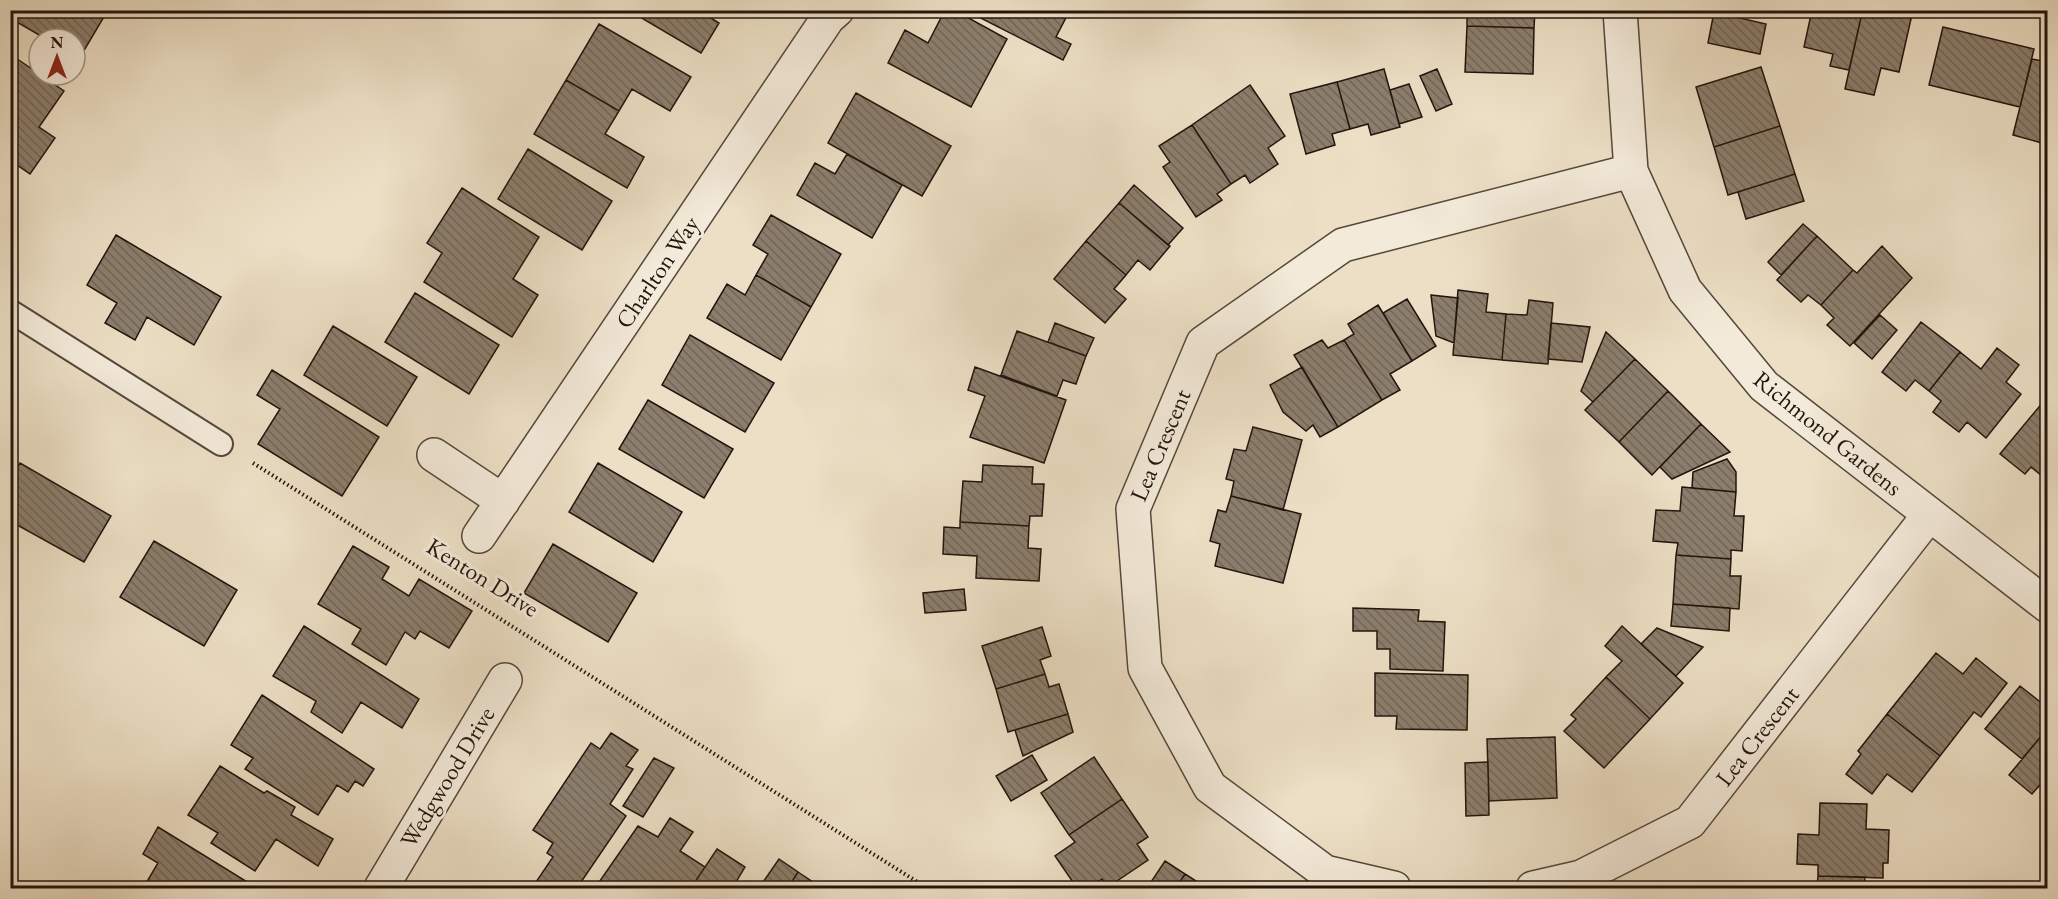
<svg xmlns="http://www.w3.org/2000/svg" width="2058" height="899" viewBox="0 0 2058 899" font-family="'EB Garamond',serif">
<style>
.building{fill:url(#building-back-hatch);stroke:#22140e;stroke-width:1.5}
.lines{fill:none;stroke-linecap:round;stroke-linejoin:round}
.lane-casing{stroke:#54473c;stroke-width:26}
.street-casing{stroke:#54473c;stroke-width:36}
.path{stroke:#22140e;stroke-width:4;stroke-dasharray:1.5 3;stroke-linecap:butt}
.lane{stroke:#f3ead9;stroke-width:22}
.street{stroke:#f3ead9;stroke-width:33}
.labels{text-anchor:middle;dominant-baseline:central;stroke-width:6;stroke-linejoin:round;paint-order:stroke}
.street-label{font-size:24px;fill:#22140e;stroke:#f3ead9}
</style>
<defs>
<pattern id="building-back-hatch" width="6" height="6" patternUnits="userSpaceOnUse" patternTransform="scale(1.5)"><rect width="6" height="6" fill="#8b7e6d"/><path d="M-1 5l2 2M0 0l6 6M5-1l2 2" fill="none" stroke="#716658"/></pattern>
</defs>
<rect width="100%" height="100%" fill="#ecdfc5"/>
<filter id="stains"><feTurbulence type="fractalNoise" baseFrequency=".00333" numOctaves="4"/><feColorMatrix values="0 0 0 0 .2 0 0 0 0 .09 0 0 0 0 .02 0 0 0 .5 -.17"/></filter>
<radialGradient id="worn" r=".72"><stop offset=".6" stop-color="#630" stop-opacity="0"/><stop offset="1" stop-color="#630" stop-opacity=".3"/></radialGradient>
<!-- building -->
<path class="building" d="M10,10H108L79,59L75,56V39H46L10,18Z
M628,10H698L719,23L701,53Z
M945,10H954L1007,39L971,107L888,63L905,30L928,43Z
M1070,10L1056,37L1071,44L1063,60L967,11Z
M1467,10H1535L1534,28L1467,26Z
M1812,10L1862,13L1849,70L1830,66L1833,54L1804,47Z
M1883,10H1913L1899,72L1881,68L1874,95L1845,89L1862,13L1881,17Z
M1714,12L1766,24L1760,54L1708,43Z
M599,24L691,77L670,111L632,89L619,111L566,80Z
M1467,26L1534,28L1533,74L1465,72Z
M1943,27L2034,49L2020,107L1929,85Z
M10,54L64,91L39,127L55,138L30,174L10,160Z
M2032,59L2048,62V119L2042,143L2013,135Z
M1761,67L1780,126L1714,147L1696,87Z
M1384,69L1400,127L1371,135L1368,124L1350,129L1337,82Z
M1437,69L1452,104L1436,111L1420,76Z
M566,80L619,111L605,134L644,157L627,188L534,134Z
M1337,82L1350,129L1332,134L1335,145L1306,154L1290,94Z
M1409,84L1422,117L1399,124L1390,90Z
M1250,85L1285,136L1268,148L1278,164L1250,183L1245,175L1231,184L1192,125Z
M856,93L951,146L922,196L828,143Z
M1192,125L1231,184L1217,194L1222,200L1196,217L1163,167L1170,162L1159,146Z
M1780,126L1795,174L1728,195L1714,147Z
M528,149L612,201L582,250L498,199Z
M847,154L902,185L872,238L797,195L815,163L835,174Z
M1795,174L1804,201L1746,219L1738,192Z
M1134,185L1183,228L1168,245L1119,203Z
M462,188L539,237L513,279L538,295L512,337L424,282L442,253L427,243Z
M1119,203L1170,246L1150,270L1138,260L1126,275L1086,241Z
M771,215L841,254L811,307L756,275L768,254L753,245Z
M1803,224L1817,236L1781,275L1768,262Z
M116,235L221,297L194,345L147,317L135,340L105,323L117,303L87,285Z
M1817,236L1853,270L1821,305L1808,295L1801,302L1777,280Z
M1086,241L1126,275L1114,289L1126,299L1105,323L1054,279Z
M1882,246L1912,278L1850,346L1827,325L1834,318L1821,305L1853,270L1857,273Z
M756,275L811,307L781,360L707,318L727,284L745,295Z
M1458,290L1488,294L1486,312L1506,314L1502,360L1453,355Z
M415,293L499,345L469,394L385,342Z
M1431,295L1458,298L1454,343L1436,336Z
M1407,299L1436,346L1412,361L1383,313Z
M1529,300L1553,303L1548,364L1502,360L1506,314L1527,315Z
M1378,305L1412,361L1390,374L1400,390L1382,400L1344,340L1354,334L1348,324Z
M1880,315L1897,330L1872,359L1854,343Z
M1921,322L1960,352L1929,391L1915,380L1906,391L1882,372Z
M1055,323L1094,338L1086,356L1048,342Z
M1551,323L1590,327L1582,362L1548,359Z
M333,326L417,377L387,426L304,375Z
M1017,331L1086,356L1076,384L1063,380L1057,396L1001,375Z
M1606,332L1635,359L1593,402L1581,391Z
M690,335L774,383L745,432L662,385Z
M1322,340L1328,348L1344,340L1382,400L1338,427L1294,355Z
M1997,348L2019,365L2006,382L2021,394L1986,438L1967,422L1959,432L1933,412L1941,401L1929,391L1960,352L1981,369Z
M1635,359L1668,391L1619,442L1585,410Z
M975,367L1066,400L1044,463L970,437L985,396L968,390Z
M1302,367L1338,427L1320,437L1313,425L1306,431L1283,412L1270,385Z
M272,370L379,437L342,496L258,444L280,409L257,395Z
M1668,391L1701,424L1652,475L1619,442Z
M2048,396V481L2031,467L2025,474L2000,454Z
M648,400L733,449L704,498L619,449Z
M1701,424L1730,452L1672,479L1660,467Z
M1253,427L1302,440L1283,510L1231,496L1234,481L1226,479L1234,449L1246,451Z
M1727,459L1736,472V492L1692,488L1693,472Z
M20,463L111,516L84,562L10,521V480Z
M598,463L682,512L653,562L569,512Z
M983,465L1033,467L1032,484H1044L1042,516H1030L1029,526L960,522L963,481L982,482Z
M1682,487L1736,492L1734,516H1744L1742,551L1731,550V559L1676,555L1678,543L1653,541L1656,510L1680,511Z
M1231,496L1301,514L1283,583L1215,566L1220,544L1210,541L1218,510L1226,512Z
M960,522L1029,526L1028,548L1041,549L1039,581L976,578L977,556L943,554L944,527L960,528Z
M154,541L237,590L204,646L120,597Z
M553,544L637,593L608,642L524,593Z
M353,546L389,567L382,579L409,596L419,579L472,611L449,648L420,631L415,639L405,632L386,665L352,644L361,629L318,604Z
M1676,555L1731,559L1730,576H1741L1739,609L1673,604Z
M964,589L966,610L925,613L923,593Z
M1673,604L1730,608L1729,631L1671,626Z
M1353,608L1419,610L1418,621L1445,622L1443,671L1390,669V649H1377V631H1353Z
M304,626L419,699L402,728L361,702L342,733L311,712L316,701L273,676Z
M1622,626L1683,683L1650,719L1606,677L1622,661L1605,646Z
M1042,627L1051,656L1040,660L1045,674L996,689L982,646Z
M1657,628L1703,647L1676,676L1641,644Z
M1936,653L1963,674L1976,658L2007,683L1981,717L1974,712L1940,756L1887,714Z
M1375,673L1468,675L1467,730L1396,729L1397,716H1375Z
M1045,674L1049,687L1059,684L1068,714L1008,732L996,689Z
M1606,677L1650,719L1604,768L1564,731L1576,719L1571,715Z
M2020,686L2048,708V728L2022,759L1985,729Z
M262,695L374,769L363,786L355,781L348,792L337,785L318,815L245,769L253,758L231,745Z
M1068,714L1073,732L1023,756L1015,730Z
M1887,714L1940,756L1912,792L1887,774L1872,794L1846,774L1861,754L1858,751Z
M2048,728V780L2046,778L2032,794L2009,775Z
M611,733L638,750L626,766L633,769L610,804L626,816L577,888H532L553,857L547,853L553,843L533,830L591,743L600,749Z
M1555,737L1557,798L1489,801L1487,739Z
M1032,755L1047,780L1011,801L996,776Z
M1094,757L1122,799L1069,835L1041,793Z
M654,758L674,768L643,817L623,806Z
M1488,762L1489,815L1466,816L1465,763Z
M220,766L264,793L267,791L295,807L291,815L333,839L318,866L276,839L255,871L211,843L218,833L188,815Z
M1122,799L1148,837L1137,844L1148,860L1108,887L1102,879L1089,888H1077L1055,856L1075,842L1069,835Z
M1820,803L1867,804L1866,829L1889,830L1888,863H1883V878L1818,876V865L1797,864L1798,834L1819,835Z
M670,818L693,832L680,851L705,867L691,888H595L638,826L658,837Z
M158,827L257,888H151L145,885L158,863L143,854Z
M717,849L745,867L733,887L736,888H691Z
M779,859L798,872L788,888H759Z
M1165,861L1185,874L1176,888H1147Z
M798,872L816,884L814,888H788Z
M1185,874L1207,888H1176Z
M1818,876L1865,877L1864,888H1817Z"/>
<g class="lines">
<defs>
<path id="lane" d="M10,311L221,444"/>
<path id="street" d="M1620,10L1631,171L1685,290L1764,386L2048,606
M434,455L503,501
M479,536L828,18L837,10
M381,888L505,680
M1394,888L1325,872L1210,787L1145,668L1133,509L1203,343L1343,245L1631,171
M1533,888L1581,877L1690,822L1929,515"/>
</defs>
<!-- lane casing -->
<use href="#lane" class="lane-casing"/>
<!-- street casing -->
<use href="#street" class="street-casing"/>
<!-- path -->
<path class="path" d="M253,463L927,888"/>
<!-- lane -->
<use href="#lane" class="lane"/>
<!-- street -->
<use href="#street" class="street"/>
</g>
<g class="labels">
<!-- street labels -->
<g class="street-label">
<text transform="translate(657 272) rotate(-56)">Charlton Way</text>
<text transform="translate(1828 433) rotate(39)">Richmond Gardens</text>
<text transform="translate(1160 445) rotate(-67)">Lea Crescent</text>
<text transform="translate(483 577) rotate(32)">Kenton Drive</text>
<text transform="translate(1757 736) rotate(-52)">Lea Crescent</text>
<text transform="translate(447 777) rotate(-59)">Wedgwood Drive</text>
</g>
</g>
<!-- margin -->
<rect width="2058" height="899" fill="none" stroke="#ecdfc5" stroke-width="36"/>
<rect x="12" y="12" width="2034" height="875" fill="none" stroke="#22140e" stroke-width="3"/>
<rect x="18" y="18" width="2022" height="863" fill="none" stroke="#22140e" stroke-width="1.5"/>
<!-- north arrow -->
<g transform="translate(57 57)"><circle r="28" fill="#f3ead9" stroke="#9f9488" stroke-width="1.5"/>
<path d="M0-4.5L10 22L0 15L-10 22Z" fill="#8f2418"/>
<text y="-9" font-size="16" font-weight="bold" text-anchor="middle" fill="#22140e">N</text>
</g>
<rect width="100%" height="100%" filter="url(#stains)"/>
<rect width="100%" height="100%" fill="url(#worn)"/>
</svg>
